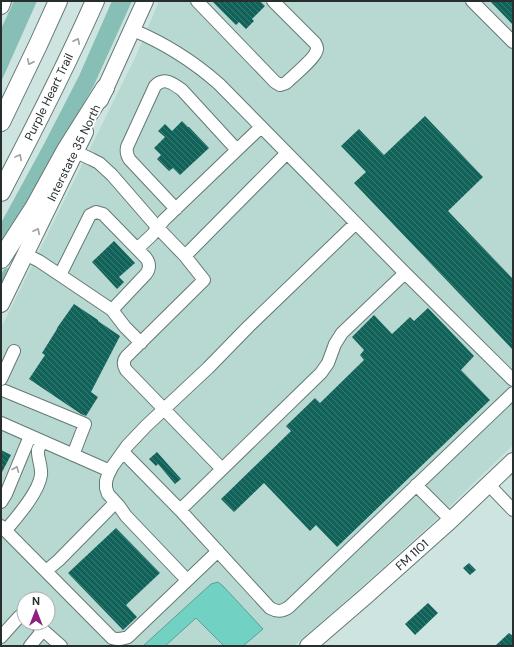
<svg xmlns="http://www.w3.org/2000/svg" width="514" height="647" viewBox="0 0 514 647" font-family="'DM Sans',sans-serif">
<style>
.built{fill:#b8d8d2;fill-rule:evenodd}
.green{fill:#87beb5}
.water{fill:#71d1c3;stroke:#5aa096}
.building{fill:url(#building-back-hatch)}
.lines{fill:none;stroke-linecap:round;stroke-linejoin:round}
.minor-casing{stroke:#647975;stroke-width:14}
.major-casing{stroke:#647975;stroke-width:18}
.highway-casing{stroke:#647975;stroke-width:20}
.minor{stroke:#fff;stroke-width:12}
.major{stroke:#fff;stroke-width:16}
.highway{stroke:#fff;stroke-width:18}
.oneway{stroke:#9da1a1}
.labels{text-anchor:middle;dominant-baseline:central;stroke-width:4;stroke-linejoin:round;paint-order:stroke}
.street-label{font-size:12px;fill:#262f2e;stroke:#fff}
</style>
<defs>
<pattern id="building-back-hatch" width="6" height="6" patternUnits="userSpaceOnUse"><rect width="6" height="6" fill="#11635a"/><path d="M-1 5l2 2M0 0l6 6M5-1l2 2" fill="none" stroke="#3c7a74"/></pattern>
</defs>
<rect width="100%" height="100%" fill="#cde4e0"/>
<!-- built -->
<path class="built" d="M159,1H513V445L439,517L356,592L294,646H197L195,644L193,646H1V328L136,56ZM24,599H48V623H24Z"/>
<!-- green -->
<path class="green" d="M14,1H37L1,82V29Z
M112,1H132L94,85L55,156L1,247V223L43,146L79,76Z
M5,268L10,269L1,288V274Z"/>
<!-- water -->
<path class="water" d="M218,582L223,586L263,629L243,646H224L196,618L165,646H143L211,584Z"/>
<!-- building -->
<path class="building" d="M212,1H260L265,6L252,19L254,21L246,29L239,22L236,25Z
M490,1H513V25Z
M425,116L483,177L448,211L513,279V350L354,183L366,172L341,146L359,129L384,155Z
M182,121L188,127H189L209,148L180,175L173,168L169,171L157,159L161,155L154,148L165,137L158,131L165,124L172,131Z
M114,241L135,263L119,277L124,282L117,289L92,262Z
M74,304L98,320V321L120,336L91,392L98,397L86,416L81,414L29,379L45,355L42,353L57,329V328Z
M428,308L474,356L461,370L490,400L337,547L316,525L310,531L264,483L234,512L221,499L291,431L286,426L315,398L320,403L364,360L360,355L364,350L352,337L374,315L392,334L410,317L414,321Z
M1,450L11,455L1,474Z
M157,452L181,479L175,484L158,464L156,466L149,459Z
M116,528L160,573L126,605L137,617L123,630L68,573Z
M469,563L476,570L470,575L463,568Z
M428,603L438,613L415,635L405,624Z
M509,633L513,636V646H495Z"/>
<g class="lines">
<defs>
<path id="minor" d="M197,1L275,82L280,85L286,83C292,77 314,59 316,52C318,49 317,46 315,43L273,1
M472,1L513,42
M133,30C164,43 193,61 219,84L405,273L513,380
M76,152L91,159L99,163L112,175L158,228L185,256L204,280L126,357C123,361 123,365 126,370L222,469
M176,209L130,160C127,156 126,152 127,147L155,86C164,76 174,84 182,90L237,150
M137,249L152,235L164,220L261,127
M25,254L39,261L60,275L112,310L125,327L141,343
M185,256L287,153
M60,275L90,215L96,212L103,214L146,258C150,263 150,269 146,274L112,310
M1,379L14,351
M5,391L85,424L73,455
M1,423L110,471
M123,452L180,510L270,608C277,612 282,612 289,607L513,393
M416,485L451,520
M489,485L513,510
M1,502L6,494L30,436
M180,510L321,373L328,363L335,344L342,333L405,273
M1,526L112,638C118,640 122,639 128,637L218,551
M6,530C17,517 39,492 41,475C42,467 37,456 38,450C39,447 41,444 42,442
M46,571L59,560L115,503
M187,580L126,516L119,506L108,494L106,488V481L108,475L112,467L127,446L146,426L208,368L249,326L356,223
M35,623L61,646
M1,637L18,618L20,616L24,615
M30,646L43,630"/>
<path id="major" d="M1,6L3,1
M100,100L145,1
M1,304L85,132
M308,646L366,596L451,520L513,461"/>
<path id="highway" d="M1,122L38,45L58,1
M1,192C34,129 66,66 95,1
M1,259L34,208L66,150L105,88"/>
</defs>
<!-- minor casing -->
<use href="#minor" class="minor-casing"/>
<!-- major casing -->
<use href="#major" class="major-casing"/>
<!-- highway casing -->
<use href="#highway" class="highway-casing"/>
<!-- minor -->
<use href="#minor" class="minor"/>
<!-- major -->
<use href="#major" class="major"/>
<!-- highway -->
<use href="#highway" class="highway"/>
</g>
<!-- one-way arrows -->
<defs><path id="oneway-chevron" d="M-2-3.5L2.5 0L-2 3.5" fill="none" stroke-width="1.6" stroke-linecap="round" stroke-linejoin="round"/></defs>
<g class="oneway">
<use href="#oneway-chevron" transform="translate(77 41) rotate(-65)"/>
<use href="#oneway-chevron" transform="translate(30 62) rotate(115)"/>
<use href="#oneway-chevron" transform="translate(19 157) rotate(-62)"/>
<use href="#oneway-chevron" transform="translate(37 231) rotate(-64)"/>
<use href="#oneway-chevron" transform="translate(16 469) rotate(-67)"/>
</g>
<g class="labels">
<!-- street labels -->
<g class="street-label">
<text transform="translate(49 97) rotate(-64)">Purple Heart Trail</text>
<text transform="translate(74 153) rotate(-64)">Interstate 35 North</text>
<text transform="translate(412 555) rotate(-42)">FM 1101</text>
</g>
</g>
<!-- border -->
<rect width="514" height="647" fill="none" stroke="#262f2e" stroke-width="4"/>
<!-- north arrow -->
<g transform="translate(36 611)"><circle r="19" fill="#ffffff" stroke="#a8acab"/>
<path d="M0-3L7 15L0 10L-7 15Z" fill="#902183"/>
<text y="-6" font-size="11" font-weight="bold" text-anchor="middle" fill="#262f2e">N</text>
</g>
</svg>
